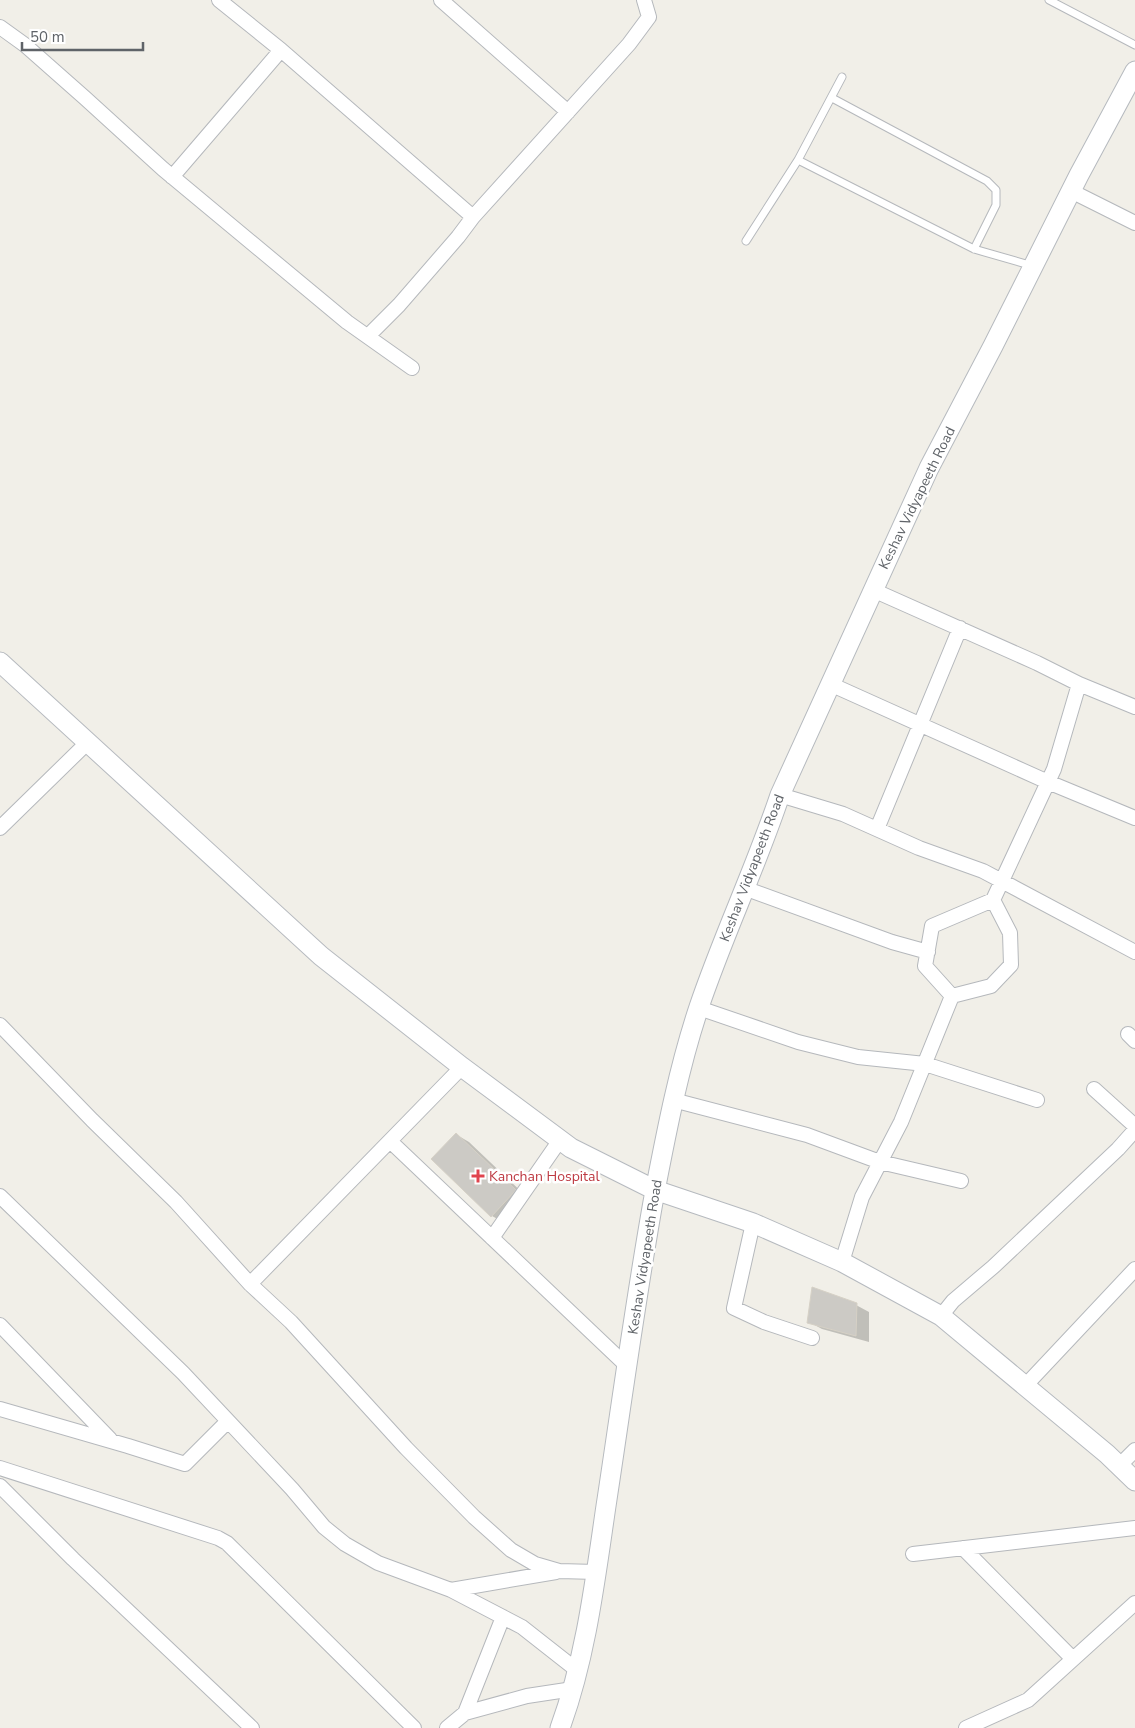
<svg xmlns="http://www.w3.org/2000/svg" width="1135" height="1728" viewBox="0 0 1135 1728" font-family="'Nunito Sans',sans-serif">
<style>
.shadow{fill:#0003}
.building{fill:#cccac5;stroke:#d6d1c6}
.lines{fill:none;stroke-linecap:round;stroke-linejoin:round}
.lane-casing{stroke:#b5b8bc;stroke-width:9}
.street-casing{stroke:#b5b8bc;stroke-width:16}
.secondary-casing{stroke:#b6babf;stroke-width:21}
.lane{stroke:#fff;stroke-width:7}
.street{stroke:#fff;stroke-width:14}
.secondary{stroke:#fff;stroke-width:19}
.health-dot{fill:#e0444e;stroke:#fff;stroke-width:2}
.labels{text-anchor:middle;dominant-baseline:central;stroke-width:5;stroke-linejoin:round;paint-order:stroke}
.street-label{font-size:14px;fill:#5f6368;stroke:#fff}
.health-label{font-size:14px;fill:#be3a42;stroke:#fff;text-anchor:start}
</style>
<rect width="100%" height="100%" fill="#f1efe8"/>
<!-- shadow -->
<path class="shadow" d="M457,1135L469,1142L528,1198L505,1223L492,1216Z
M856,1305L869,1312V1342L822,1329L809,1322Z"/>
<!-- building -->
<path class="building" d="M456,1133L516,1190L491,1217L431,1159Z
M812,1287L857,1303L856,1336L807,1323Z"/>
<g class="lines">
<defs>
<path id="lane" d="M1049,0L1135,45
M832,98L987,181L996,190V205L974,249
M798,160L974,249L1033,266
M746,241L798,160L842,77"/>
<path id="street" d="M219,0L281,50L473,217
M441,0L568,112
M0,27L25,45L85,98L163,169L347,322L412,368
M172,177L281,50
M1071,191L1135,223
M368,336L399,305L458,237L473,217L629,44L649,17L644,0
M873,590L1037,663L1079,684
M830,684L1048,782L1135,818
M780,795L843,814L919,848L983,871L1135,952
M0,828L88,742
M877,829L960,628
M744,888L892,942L928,952
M952,996L991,986L1011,965L1010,933L993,900
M699,1008L798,1042L858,1057L925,1064L1037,1100
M0,1025L92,1120L176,1202L250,1284L291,1322L406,1448L474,1517L511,1550L535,1564L559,1571L596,1572
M1128,1034L1135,1041
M1094,1089L1135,1126
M673,1100L807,1135L880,1162L961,1181
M390,1141L627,1366
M0,1196L183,1373L292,1489L324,1527L345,1544L378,1563L451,1590L522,1627L578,1671
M753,1223L734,1308L764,1322L812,1338
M492,1238L560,1140
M842,1262L862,1197L901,1122L952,996L925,966L932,926L993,900L1054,769L1079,684L1135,707
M250,1284L462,1067
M941,1316L953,1301L993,1267L1118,1149L1135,1130
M0,1325L110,1439
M1025,1386L1135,1269
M0,1409L128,1446L185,1464L228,1421
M1119,1466L1135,1450
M0,1468L218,1538L227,1543L414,1728
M0,1486L73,1559L252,1728
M963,1548L1073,1659
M913,1554L1135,1528
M451,1590L556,1572
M465,1713L527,1696L573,1689
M447,1728L465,1713L503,1617
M966,1728L1028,1700L1135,1603"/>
<path id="secondary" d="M0,662L321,956L462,1067L571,1148L655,1190L753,1223L842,1262L941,1316L1107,1454L1135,1481
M560,1728C586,1657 595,1581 606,1506C622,1401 636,1295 655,1191C667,1129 679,1067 699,1007C723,936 756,867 780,795L929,468L993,346L1079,175L1135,71"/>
</defs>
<!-- lane casing -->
<use href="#lane" class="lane-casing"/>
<!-- street casing -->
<use href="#street" class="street-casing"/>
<!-- secondary casing -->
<use href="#secondary" class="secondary-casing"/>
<!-- lane -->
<use href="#lane" class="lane"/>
<!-- street -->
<use href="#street" class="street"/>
<!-- secondary -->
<use href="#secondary" class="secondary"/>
</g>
<!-- markers -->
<path class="health-dot" d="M475.5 1168.5h5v5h5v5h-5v5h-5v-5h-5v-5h5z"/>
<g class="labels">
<!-- street labels -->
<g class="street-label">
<text transform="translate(917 498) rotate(-64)">Keshav Vidyapeeth Road</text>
<text transform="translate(752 868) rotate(-69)">Keshav Vidyapeeth Road</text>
<text transform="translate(645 1257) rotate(-81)">Keshav Vidyapeeth Road</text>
</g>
<!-- health labels -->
<g class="health-label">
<text x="489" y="1176">Kanchan Hospital</text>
</g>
</g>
<!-- scale -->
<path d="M22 42v8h121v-8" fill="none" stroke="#5f6368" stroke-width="2.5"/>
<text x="30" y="42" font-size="15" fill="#5f6368" stroke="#ffffff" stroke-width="4" paint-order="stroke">50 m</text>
</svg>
